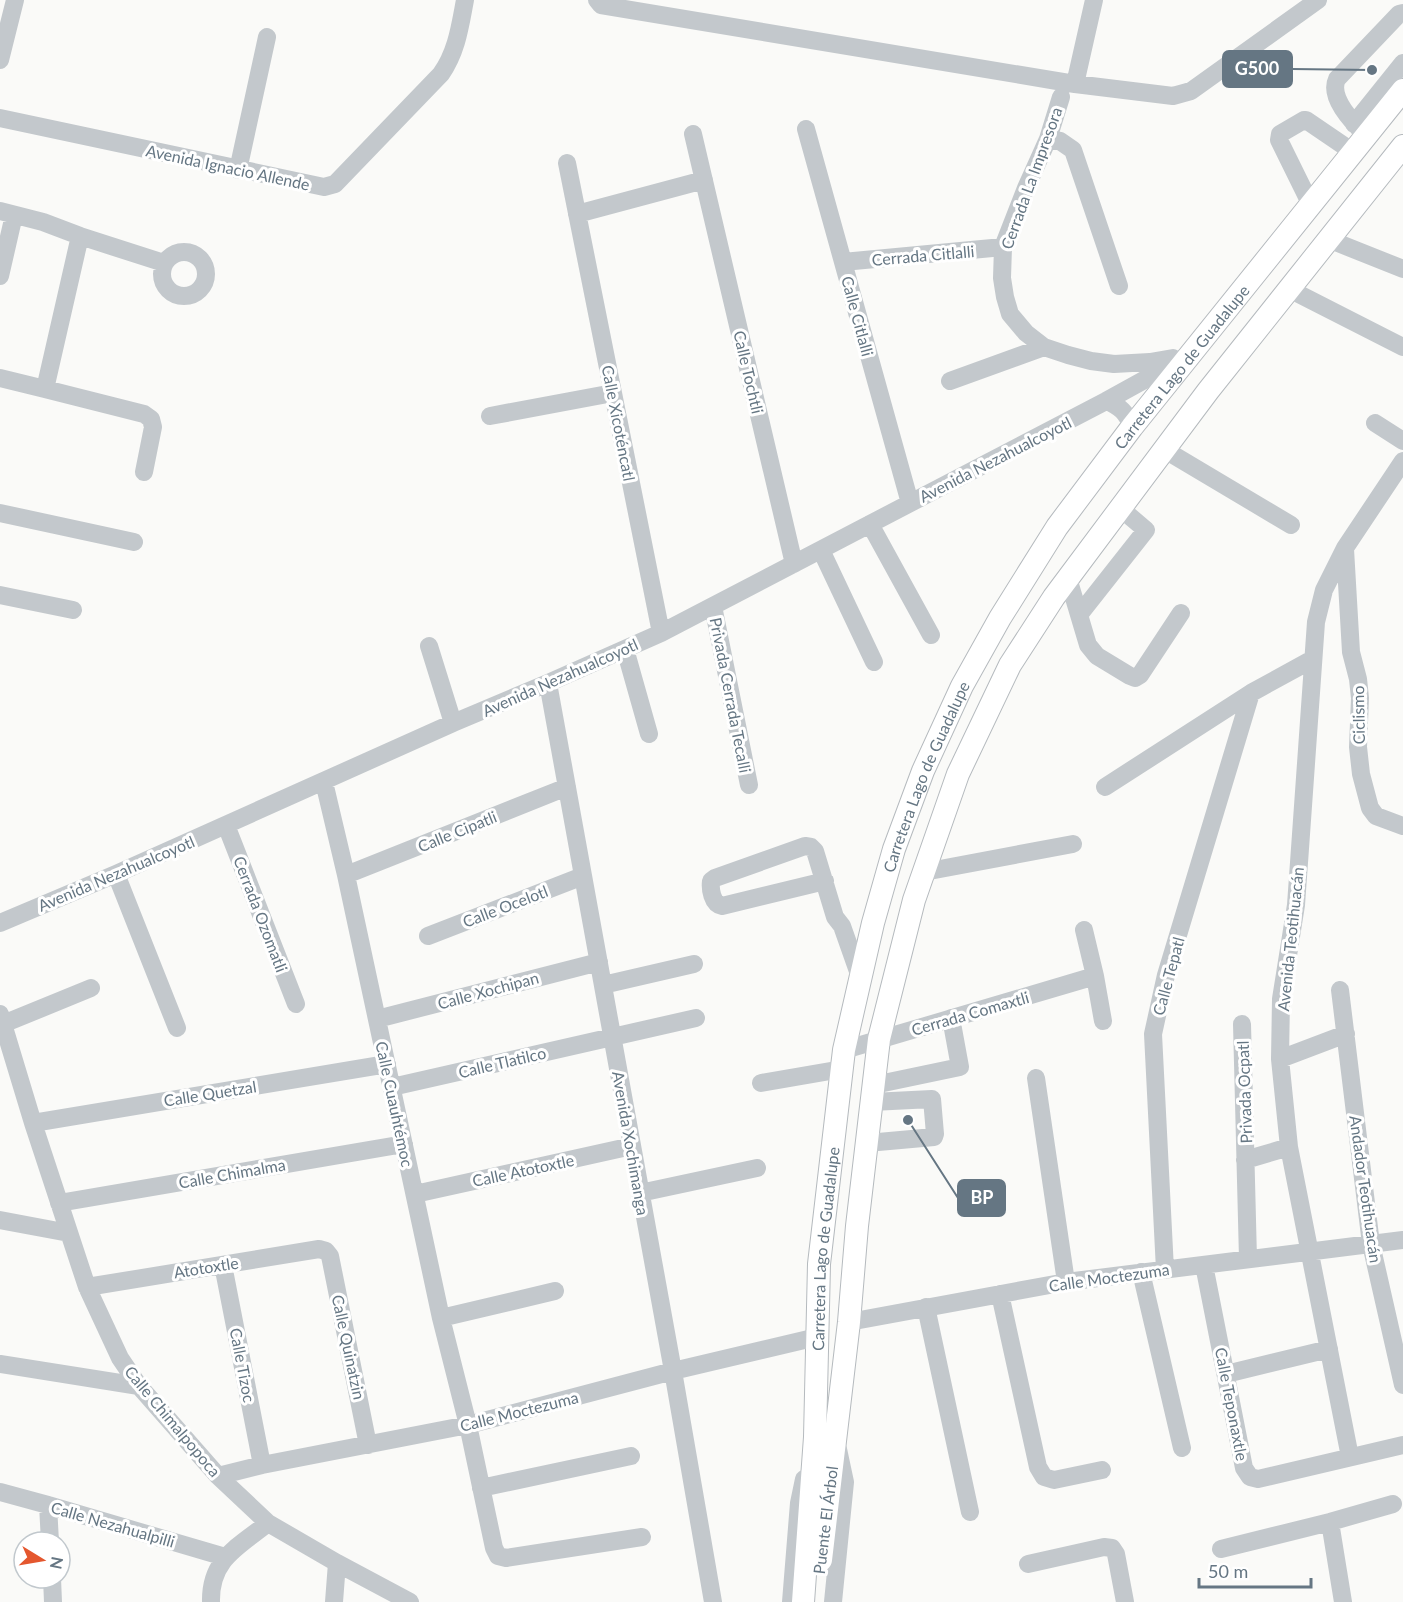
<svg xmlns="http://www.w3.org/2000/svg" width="1403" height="1602" viewBox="0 0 1403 1602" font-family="Lato,sans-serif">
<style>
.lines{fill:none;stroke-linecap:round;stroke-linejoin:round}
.major-casing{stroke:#b5babe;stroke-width:24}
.minor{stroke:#c3c8cc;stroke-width:18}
.major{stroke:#fff;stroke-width:22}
.labels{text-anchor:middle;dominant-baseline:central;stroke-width:6;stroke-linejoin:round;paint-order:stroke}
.street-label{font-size:16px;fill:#657683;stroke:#fff}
.leader{fill:none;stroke:#657683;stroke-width:2}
.callout-dot{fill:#657683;stroke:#fff;stroke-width:2}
.callout{fill:#657683;stroke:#657683;stroke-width:2}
.callout-label{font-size:18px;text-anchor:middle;font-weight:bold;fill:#fff}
</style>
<rect width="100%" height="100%" fill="#fafaf8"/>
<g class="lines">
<defs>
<g id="major">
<path d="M821,1560L849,1322L857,1226L879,1039L914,900L958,774L1010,665L1054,597L1208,391L1403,146"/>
<path id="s1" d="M803,1602L815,1437L819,1264L844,1050L873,923L894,849L923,771L962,686L1000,618L1057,527L1132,427L1403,90"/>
</g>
</defs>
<!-- major casing -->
<use href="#major" class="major-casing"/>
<!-- minor -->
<path class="minor" d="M597,0L601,5L1075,84L1173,96L1191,91L1318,0
M0,60L15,0
M1075,84L1094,0
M1061,97L1048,139L1026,188L1003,247L1002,278L1005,297L1010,314L1026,333L1044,347L1068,355L1091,361L1114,364L1150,362L1173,358
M0,118L324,187L335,184L441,74C457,51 460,26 465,0
M1354,124L1403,63
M806,129L910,503
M693,134L794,564
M1367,136C1354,124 1328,98 1337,79L1399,14L1403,13
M1048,139L1060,141L1073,150L1119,286
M567,163L661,633
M238,170L267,37
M1311,205L1279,140L1280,134L1304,120H1306L1353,152
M0,211L43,222L80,236L45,389L144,414L151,419L153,427L144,472
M577,214L704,180
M80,236L164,263
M1328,239L1403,269
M162 274a22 22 0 1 1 44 0a22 22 0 1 1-44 0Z
M843,262L1003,247
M0,276L14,215
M1289,289L1403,347
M0,378L45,389
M950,381L1044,347
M1106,401C1120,406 1127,413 1132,427
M490,416L613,393
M1375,423L1403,441
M1165,450L1291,525
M0,513L134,542
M870,524L931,635
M1345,549L1351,652L1358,679L1360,698L1358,747L1361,774L1370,808L1376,816L1403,826
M821,550L874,662
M1068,578L1088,645L1097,656L1130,676L1135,678L1140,675L1181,613
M0,595L73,610
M713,606L749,785
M1079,615L1146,530L1120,508
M429,646L453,723
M625,649L649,734
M548,683L673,1371L713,1602
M324,782L346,875L441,1318L468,1425L494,1548L498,1556L506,1558L642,1537
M1105,787L1251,693L1313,659
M226,825L296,1004
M924,872L1073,844
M116,874L177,1028
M346,875L567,787
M825,881L722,906C712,904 710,889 711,881L715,878L805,846L811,847L815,851L835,917L842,926L860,977
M0,923L116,874L453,723L548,683L661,633L1106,401L1184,358
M1084,930L1095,976L1103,1021
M428,936L583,876
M603,985L694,964
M1340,990L1371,1244L1403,1385
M0,1014L33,1123L87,1287L120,1358L139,1386L218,1476L268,1523L337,1563L410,1602
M377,1019L599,962
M3,1024L91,988
M1242,1024L1248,1259
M844,1050L1095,976
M1280,1059L1346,1034
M1036,1078L1066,1282
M761,1083L842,1069
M874,1085L960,1067L951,1018
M392,1087L696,1018
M33,1123L387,1064
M867,1143L934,1137L935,1134L932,1099L872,1102
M1245,1160L1289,1147
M640,1193L757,1168
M415,1194L632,1146
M59,1203L404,1144
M0,1220L69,1233
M223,1265L262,1465
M1204,1265L1244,1468L1250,1477L1258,1479L1403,1445
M1165,1270L1153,1034L1166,975L1251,693
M1141,1272L1182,1448
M87,1287L319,1249L326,1251L330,1256L368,1445
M1000,1294L1038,1467L1044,1477L1054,1480L1102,1470
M926,1307L970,1512
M441,1318L555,1291
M849,1322L1066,1282L1403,1240
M0,1364L139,1386
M1226,1374L1329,1349
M1350,1457L1289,1147L1280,1059L1281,999L1296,905L1316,622L1324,590L1345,548L1403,461
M218,1476L262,1465L468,1425L673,1371L817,1337
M481,1488L631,1456
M0,1492L48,1505L225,1557
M48,1505L50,1542
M1330,1522L1343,1602
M1221,1549L1330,1522L1393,1504
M1028,1564L1104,1547L1112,1548L1116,1554L1125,1602
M52,1578L53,1602
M211,1602C210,1559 238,1547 268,1523
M334,1602L337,1563
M791,1602L799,1503L804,1479
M833,1602L845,1482L838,1449"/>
<!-- major -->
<use href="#major" class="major"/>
</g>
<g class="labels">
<!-- street labels -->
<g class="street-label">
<text transform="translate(228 167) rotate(12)">Avenida Ignacio Allende</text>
<text transform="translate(1031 178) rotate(-70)">Cerrada La Impresora</text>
<text transform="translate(923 255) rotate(-5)">Cerrada Citlalli</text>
<text transform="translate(858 316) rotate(75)">Calle Citlalli</text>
<text stroke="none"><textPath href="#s1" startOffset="1326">Carretera Lago de Guadalupe</textPath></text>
<text transform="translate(749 372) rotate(77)">Calle Tochtli</text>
<text transform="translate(619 423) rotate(79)">Calle Xicoténcatl</text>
<text transform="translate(995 459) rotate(-27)">Avenida Nezahualcoyotl</text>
<text transform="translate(560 677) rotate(-24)">Avenida Nezahualcoyotl</text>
<text transform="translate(731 695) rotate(79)">Privada Cerrada Tecalli</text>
<text transform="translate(1358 715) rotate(-91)">Ciclismo</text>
<text stroke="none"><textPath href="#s1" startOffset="840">Carretera Lago de Guadalupe</textPath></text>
<text transform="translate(457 831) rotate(-22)">Calle Cipatli</text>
<text transform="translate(116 873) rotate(-23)">Avenida Nezahualcoyotl</text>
<text transform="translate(505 906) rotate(-21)">Calle Ocelotl</text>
<text transform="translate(261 914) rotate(69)">Cerrada Ozomatli</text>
<text transform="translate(1290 939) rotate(-84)">Avenida Teotihuacán</text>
<text transform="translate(1168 976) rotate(-75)">Calle Tepatl</text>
<text transform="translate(488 990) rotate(-15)">Calle Xochipan</text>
<text transform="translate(970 1013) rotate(-16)">Cerrada Comaxtli</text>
<text transform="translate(502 1062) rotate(-13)">Calle Tlatilco</text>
<text transform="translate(1244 1092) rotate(-92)">Privada Ocpatl</text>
<text transform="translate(210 1093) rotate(-9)">Calle Quetzal</text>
<text transform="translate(395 1104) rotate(78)">Calle Cuauhtémoc</text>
<text transform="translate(631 1143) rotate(80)">Avenida Xochimanga</text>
<text transform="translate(523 1170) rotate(-12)">Calle Atotoxtle</text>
<text transform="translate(232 1173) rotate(-10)">Calle Chimalma</text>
<text transform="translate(1366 1189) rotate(82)">Andador Teotihuacán</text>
<text stroke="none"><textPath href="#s1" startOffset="354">Carretera Lago de Guadalupe</textPath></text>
<text transform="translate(206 1267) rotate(-9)">Atotoxtle</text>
<text transform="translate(1109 1277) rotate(-8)">Calle Moctezuma</text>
<text transform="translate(349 1347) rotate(78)">Calle Quinatzin</text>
<text transform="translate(243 1365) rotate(79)">Calle Tizoc</text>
<text transform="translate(1232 1404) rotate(79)">Calle Teponaxtle</text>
<text transform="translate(519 1411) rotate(-14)">Calle Moctezuma</text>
<text transform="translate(173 1421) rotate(50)">Calle Chimalpopoca</text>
<text transform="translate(825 1520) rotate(-83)">Puente El Árbol</text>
<text transform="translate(113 1524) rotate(16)">Calle Nezahualpilli</text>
</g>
</g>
<!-- callouts -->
<path class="leader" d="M1372 70L1292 69M908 1120L958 1198"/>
<g class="callout-dot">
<circle cx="1372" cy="70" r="6"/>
<circle cx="908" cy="1120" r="6"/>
</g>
<g class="callout">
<rect x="1223" y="51" width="69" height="36" rx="6"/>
<rect x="958" y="1180" width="47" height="36" rx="6"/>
</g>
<g class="callout-label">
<text x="1257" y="75">G500</text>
<text x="982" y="1204">BP</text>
</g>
<!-- north arrow -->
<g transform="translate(42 1560) rotate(101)"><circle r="28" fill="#ffffff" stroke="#c1c8cd" stroke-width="1.5"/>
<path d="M0-4.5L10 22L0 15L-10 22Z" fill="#e4572e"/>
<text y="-9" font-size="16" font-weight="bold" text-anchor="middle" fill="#657683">N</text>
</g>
<!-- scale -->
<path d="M1199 1578v9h112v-9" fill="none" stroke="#657683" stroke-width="3"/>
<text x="1208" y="1578" font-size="18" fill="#657683" stroke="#ffffff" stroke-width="4.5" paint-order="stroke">50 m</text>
</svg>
